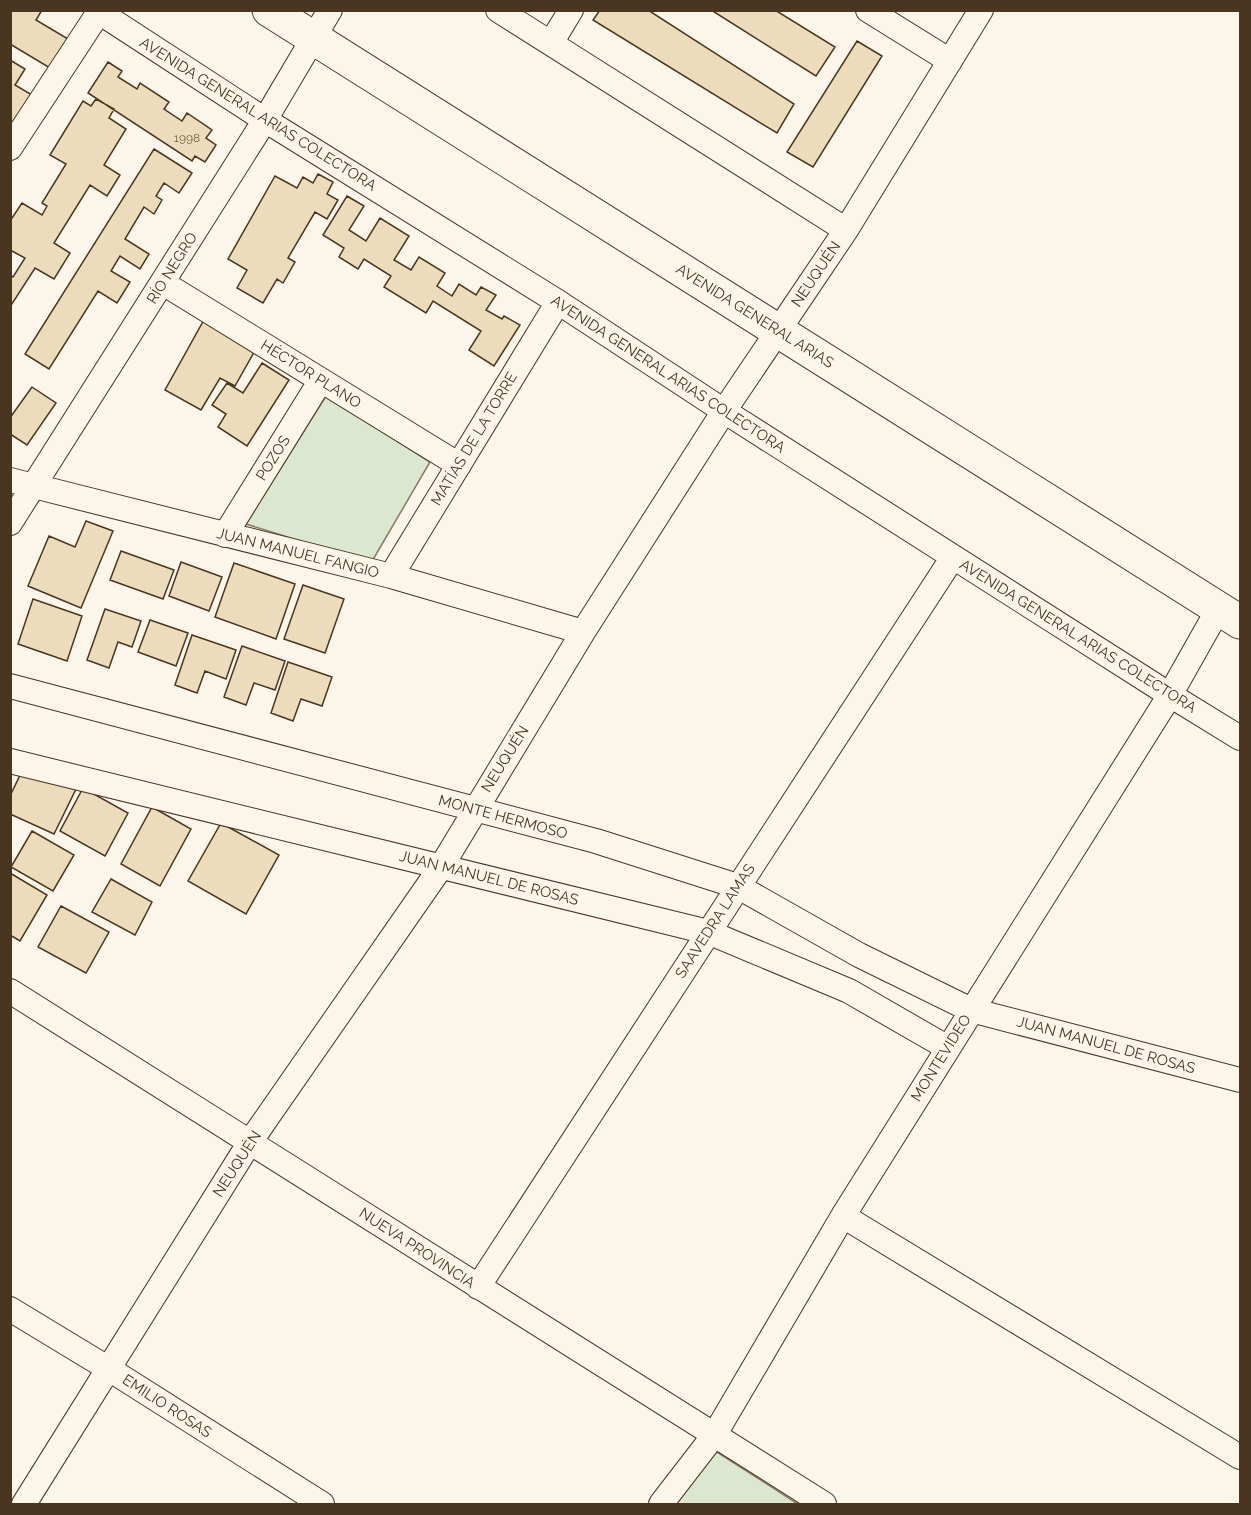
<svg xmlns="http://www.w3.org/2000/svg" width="1251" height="1515" viewBox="0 0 1251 1515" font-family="Raleway,sans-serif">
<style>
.green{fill:#dce7d0;stroke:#887966;stroke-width:1.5}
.building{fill:#ecdcbc;stroke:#4a3520;stroke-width:1.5}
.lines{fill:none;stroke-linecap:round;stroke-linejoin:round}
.street-casing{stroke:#4a3520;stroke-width:26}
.secondary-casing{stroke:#4a3520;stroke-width:35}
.street{stroke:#fbf6e9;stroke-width:24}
.secondary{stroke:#fbf6e9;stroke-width:33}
.labels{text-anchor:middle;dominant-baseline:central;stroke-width:4.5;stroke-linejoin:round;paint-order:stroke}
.number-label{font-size:12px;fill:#725f47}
.street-label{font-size:15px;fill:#4a3520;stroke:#fbf6e9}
</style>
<rect width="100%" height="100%" fill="#fbf6e9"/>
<!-- green -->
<path class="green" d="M326,396L430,462L371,563L246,524Z
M709,1447L798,1504H671Z"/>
<!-- building -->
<path class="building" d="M10,10H42L36,20L68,39L50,68L10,44Z
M600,10H648L794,104L777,133L593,20Z
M711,10H775L835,47L816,76Z
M857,41L882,56L813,167L787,152Z
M10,60L25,69L15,85L32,95L10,127Z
M108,62L122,71L118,77L137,89L140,83L169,102L164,109L182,121L187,113L212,130L206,138L216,145L205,162L195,156L192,161L88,93Z
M96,99L114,109L109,118L126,129L104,165L120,175L107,196L90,185L54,243L70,253L54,279L35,268L10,307V275L13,277L25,258L10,250V221L22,203L42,215L47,206L42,203L66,164L50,155L83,101L91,106Z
M154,149L192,173L179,193L164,183L156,196L162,200L154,214L144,207L125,239L149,254L140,269L120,256L111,271L130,282L117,303L98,291L49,369L25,354Z
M318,174L333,182L327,194L338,200L327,219L315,212L288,258L295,262L283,283L277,279L263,303L237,288L247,270L228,259L275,176L297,188L303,177L313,183Z
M347,196L364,206L349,230L366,241L380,218L409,236L394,260L411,270L419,257L445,273L437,286L452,296L459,284L476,295L481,287L496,295L486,310L502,319L504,316L520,325L494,366L469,350L481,331L433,301L426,313L384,287L391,276L364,259L358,269L339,257L344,248L323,235Z
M205,318L257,347L235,386L220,378L201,410L165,390Z
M262,363L289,380L247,446L218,427L226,414L212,405L227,383L243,393Z
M32,387L56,403L27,445L10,434V414L12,415Z
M86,521L113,531L81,608L28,586L49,536L75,547Z
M121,551L174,570L163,599L110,580Z
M181,562L222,577L209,611L169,596Z
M234,563L295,584L276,639L215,617Z
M303,585L344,599L325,653L284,639Z
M33,599L82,616L67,661L18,644Z
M105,609L141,621L132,647L118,642L109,668L87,660Z
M150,620L188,633L176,666L138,652Z
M192,635L236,650L226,679L205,671L197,693L175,685Z
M242,646L285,661L275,690L254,683L246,705L224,697Z
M288,662L332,677L322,706L301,699L293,721L271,713Z
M25,765L76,789L54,834L10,814V796Z
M83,788L128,813L105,856L60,831Z
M152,807L191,829L160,886L121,864Z
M221,823L279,855L246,914L188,881Z
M32,831L74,855L53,891L11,867Z
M10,873L47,895L20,941L10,935Z
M111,879L152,902L135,935L92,912Z
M61,906L109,932L86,973L38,947Z"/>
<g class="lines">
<defs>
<path id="street" d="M96,10L265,120L558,302L724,411L1170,695L1240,738
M498,10L846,230
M868,10L950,61
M551,43L571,10
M10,148L99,12
M163,283L459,465
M10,480L391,576L583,632
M10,523L265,120L330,10
M225,535L321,380
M391,576L558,302
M10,686L596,841L737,886L859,955L971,1010L1240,1080
M10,761L708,932L849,991L948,1048
M10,991L824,1504
M843,1216L1240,1457
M478,1287L953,557
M10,1309L109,1369L322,1504
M24,1504L250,1142L441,867L583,632L724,411L846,230L981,10
M661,1504L715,1434L843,1216L1170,695L1219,608"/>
<path id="secondary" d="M269,10L1240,622"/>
</defs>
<!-- street casing -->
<use href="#street" class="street-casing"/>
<!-- secondary casing -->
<use href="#secondary" class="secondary-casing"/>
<!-- street -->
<use href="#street" class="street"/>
<!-- secondary -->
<use href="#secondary" class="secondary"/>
</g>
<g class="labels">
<!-- number labels -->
<g class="number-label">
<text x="187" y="138">1998</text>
</g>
<!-- street labels -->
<g class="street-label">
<text transform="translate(258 114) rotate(32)">AVENIDA GENERAL ARIAS COLECTORA</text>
<text transform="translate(172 268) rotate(-58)">RÍO NEGRO</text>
<text transform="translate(816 274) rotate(-56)">NEUQUÉN</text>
<text transform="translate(755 316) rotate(32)">AVENIDA GENERAL ARIAS</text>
<text transform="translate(311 374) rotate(32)">HÉCTOR PLANO</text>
<text transform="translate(668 374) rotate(33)">AVENIDA GENERAL ARIAS COLECTORA</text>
<text transform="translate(474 439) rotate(-59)">MATÍAS DE LA TORRE</text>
<text transform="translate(273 458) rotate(-58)">POZOS</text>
<text transform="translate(298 553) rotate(14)">JUAN MANUEL FANGIO</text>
<text transform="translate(1078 636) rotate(32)">AVENIDA GENERAL ARIAS COLECTORA</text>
<text transform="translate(505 759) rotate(-58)">NEUQUÉN</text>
<text transform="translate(503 817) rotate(15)">MONTE HERMOSO</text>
<text transform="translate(489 878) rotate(14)">JUAN MANUEL DE ROSAS</text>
<text transform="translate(715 921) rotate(-57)">SAAVEDRA LAMAS</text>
<text transform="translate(1106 1045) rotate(15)">JUAN MANUEL DE ROSAS</text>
<text transform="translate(941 1058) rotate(-58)">MONTEVIDEO</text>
<text transform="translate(237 1164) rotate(-57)">NEUQUÉN</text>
<text transform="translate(417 1248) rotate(33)">NUEVA PROVINCIA</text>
<text transform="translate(167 1406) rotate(33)">EMILIO ROSAS</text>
</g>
</g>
<!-- border -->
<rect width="1251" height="1515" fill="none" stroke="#4a3520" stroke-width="24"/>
</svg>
